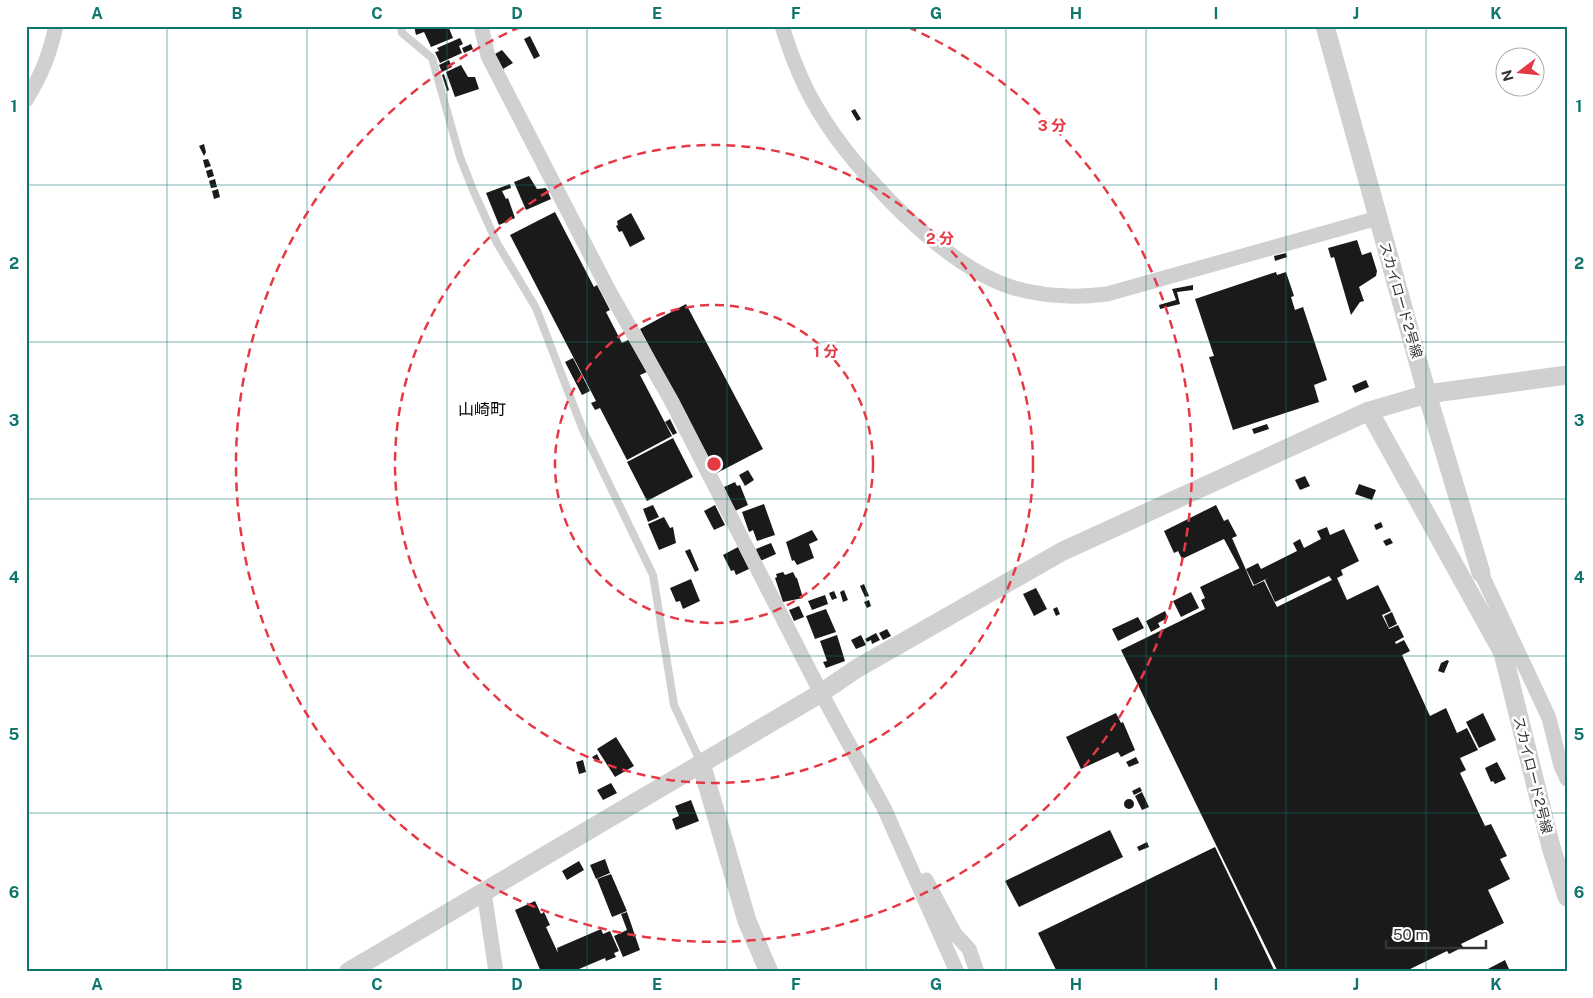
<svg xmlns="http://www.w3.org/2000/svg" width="1593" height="998" viewBox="0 0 1593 998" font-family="'Public Sans','Noto Sans JP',sans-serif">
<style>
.building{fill:#1a1a1a}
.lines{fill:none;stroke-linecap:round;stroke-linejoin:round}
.service{stroke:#d0d0d0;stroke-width:8}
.minor{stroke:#d0d0d0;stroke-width:15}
.tertiary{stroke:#d0d0d0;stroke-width:19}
.grid{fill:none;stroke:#0f766e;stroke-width:1;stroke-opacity:0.55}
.ring{fill:none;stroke:#e63946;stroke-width:2.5;stroke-dasharray:9 6}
.labels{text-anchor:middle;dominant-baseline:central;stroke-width:5;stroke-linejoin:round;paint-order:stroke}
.street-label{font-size:14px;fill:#333;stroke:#fff}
.quarter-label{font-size:16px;fill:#000;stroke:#fff}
.centre{fill:#e63946;stroke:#fff;stroke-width:2.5}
.ring-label{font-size:15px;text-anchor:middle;font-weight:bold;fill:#e63946;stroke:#fff;stroke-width:5;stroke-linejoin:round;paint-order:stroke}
.neatline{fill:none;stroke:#0f766e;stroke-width:2}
.grid-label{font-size:16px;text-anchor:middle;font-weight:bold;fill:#0f766e}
</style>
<rect width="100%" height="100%" fill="#fff"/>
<!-- building -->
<path class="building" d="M414,26H448L453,38L431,47L424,32L416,35Z
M530,36L540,56L534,59L524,39Z
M460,38L463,44L459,46L462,53L440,63L435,52L439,51L437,48Z
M471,44L473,49L464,53L462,48Z
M502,50L513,63L503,69L495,54Z
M449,60L452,67L442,72L439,65Z
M461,65L468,77H475L479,89L455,97L446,72Z
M444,74L449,90L447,91L442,75Z
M855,109L861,119L857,121L851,111Z
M204,144L206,152L204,156L199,146Z
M208,159L211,166L205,168L203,160Z
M212,169L214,176L208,178L206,171Z
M529,176L537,189L546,188L551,199L526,210L514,182Z
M215,179L217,187L211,188L209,181Z
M510,184L511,188L502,191L506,199L508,198L515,218L499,225L486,193Z
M218,189L220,197L214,199L212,191Z
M555,212L594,287L597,285L610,310L606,312L622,343L630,339L647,372L640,375L672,436L627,460L600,408L595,410L591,403L596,401L510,235Z
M631,213L645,239L630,247L622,231L619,232L616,226L618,225L617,221Z
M1357,240L1362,255L1371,252L1377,271L1376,276L1359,287L1364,301L1360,302L1351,315L1334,257L1331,258L1328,248Z
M1286,253L1287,257L1275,261L1274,256Z
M1276,272L1277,275L1286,272L1294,296L1291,297L1295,310L1303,307L1327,380L1314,385L1319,402L1233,430L1209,357L1214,356L1195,299Z
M1193,285V290L1177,292L1180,304L1160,309L1159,305L1176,300L1172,289Z
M686,304L763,449L717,473L640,329Z
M573,358L590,391L582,395L565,362Z
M1366,380L1369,387L1355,393L1352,386Z
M670,419L677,433L673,435L665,422Z
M1267,424L1269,429L1254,434L1252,429Z
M673,438L693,477L647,501L627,462Z
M748,470L754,480L745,486L739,475Z
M1305,476L1310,486L1300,490L1295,480Z
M735,482L737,486L740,485L748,505L735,511L724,487Z
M1359,484L1376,490L1372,500L1355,494Z
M764,504L775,535L757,541L753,530L749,532L742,512Z
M653,505L659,517L648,522L643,509Z
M715,505L725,525L714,530L704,511Z
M1216,505L1224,521L1228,519L1237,536L1232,538L1253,586L1264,581L1277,607L1332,580L1329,576L1275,602L1265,580L1268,578L1254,585L1246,569L1258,563L1261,569L1297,551L1293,543L1300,539L1304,548L1321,539L1317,531L1327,527L1330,535L1344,529L1359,561L1341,570L1343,575L1337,578L1347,600L1378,585L1391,611L1382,615L1389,629L1398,625L1404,637L1395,642L1396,644L1404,640L1410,651L1402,655L1430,716L1446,708L1457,733L1467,728L1478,750L1460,758L1466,770L1460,773L1485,826L1491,824L1507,856L1500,859L1510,879L1488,890L1504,923L1461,944L1463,947L1449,954L1447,951L1404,972H1278L1121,650L1205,609L1201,600L1205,598L1200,587L1240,568L1250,588L1224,539L1182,559L1178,551L1174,553L1164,531Z
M664,517L670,528L673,527L676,543L659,550L648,524Z
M1381,522L1383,527L1376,530L1374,525Z
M812,530L818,540L809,544L814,558L797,565L794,560L792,561L786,542Z
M1390,538L1393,543L1386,546L1383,541Z
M771,543L776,554L760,561L756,549Z
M738,547L749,569L736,575L734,570L731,571L723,555Z
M690,549L699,570L695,572L685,551Z
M783,572L785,575L793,572L796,578H797L803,598L783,602L775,578L777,577L776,574Z
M691,579L700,601L683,609L680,601L676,602L670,588Z
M864,584L869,596L865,597L860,586Z
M1036,588L1047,609L1034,616L1023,594Z
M844,590L848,600L843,602L840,592Z
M834,591L837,598L832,600L829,593Z
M1191,592L1199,608L1181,617L1173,601Z
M825,595L828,604L812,610L808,601Z
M869,600L871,606L867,608L864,602Z
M799,606L804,617L794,621L789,610Z
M1057,607L1060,614L1056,616L1053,609Z
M826,609L836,632L815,639L806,616Z
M1165,611L1168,618L1158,623L1160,627L1151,632L1146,621Z
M1392,612L1397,624L1389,628L1384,616Z
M1138,617L1144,628L1118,641L1112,629Z
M887,629L891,636L883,640L879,633Z
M876,633L880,640L872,644L871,640L867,642L865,639Z
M837,635L845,661L826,668L823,662L827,661L820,641Z
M861,635L866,645L856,649L851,640Z
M1447,660L1449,661L1444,673L1438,671L1441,663Z
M1116,713L1121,723L1123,722L1135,750L1121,757L1118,752L1081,769L1066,737Z
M1483,713L1496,740L1479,748L1466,722Z
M616,737L634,766L615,777L597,749Z
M597,754L600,760L596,762L592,757Z
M1136,757L1139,763L1129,767L1126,762Z
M583,760L586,772L579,774L576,762Z
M1497,762L1506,779L1495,784L1493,781L1491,782L1485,768Z
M611,783L617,793L603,800L597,790Z
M1140,787L1142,791L1134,795L1132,791Z
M1142,792L1149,807L1142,810L1135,796Z
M1124 804a5 5 0 1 1 10 0a5 5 0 1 1-10 0Z
M691,800L699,821L676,830L672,819L679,816L675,806Z
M1110,830L1123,857L1019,907L1005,881Z
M1147,842L1149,847L1139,851L1137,847Z
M1215,847L1275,972H1057L1038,933Z
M605,859L610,873L596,879L590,865Z
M579,861L584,870L567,880L562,871Z
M611,874L627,911L612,917L597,879Z
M535,901L541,914L544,912L550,925L546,927L558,953L557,948L601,929L603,934L610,931L619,951L614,953L616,957L606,961L605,958L572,972H541L515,910Z
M627,912L640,950L623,957L614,936L627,930L621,914Z
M1505,960L1509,969L1506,972H1487L1486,970Z"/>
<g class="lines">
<!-- service -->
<path class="service" d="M401,26L402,33L432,58L460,157L473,190L497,243L536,308L583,430L653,575L674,705L701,763"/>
<!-- minor -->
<path class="minor" d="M481,26L488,56L608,289L672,402L821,693L884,808L957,972
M782,26C791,55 802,84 818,110C854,171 944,267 1014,288C1045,297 1075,298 1107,294L1378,218
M26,100C42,74 49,56 56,26
M1481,573L1549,718L1561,766L1567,779
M926,880L955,934L969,949L977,972
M484,892L496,972"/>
<!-- tertiary -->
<path class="tertiary" d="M1325,26L1427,394L1481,573
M1369,411L1503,653L1551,847L1567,897
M701,763L747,921L769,972
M348,972L821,693L856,669L1063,551L1369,411L1427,394L1567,375"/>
</g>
<!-- grid -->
<path class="grid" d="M167,26V972M307,26V972M447,26V972M587,26V972M727,26V972M866,26V972M1006,26V972M1146,26V972M1286,26V972M1426,26V972M26,185H1567M26,342H1567M26,499H1567M26,656H1567M26,813H1567"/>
<!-- distance rings -->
<g class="ring">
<circle cx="714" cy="464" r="159"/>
<circle cx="714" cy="464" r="319"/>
<path d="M908 27A478 478 0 1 1 520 27"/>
</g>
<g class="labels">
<!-- street labels -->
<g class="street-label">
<text transform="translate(1401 300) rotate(74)">スカイロード2号線</text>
<text transform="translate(1533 775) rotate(76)">スカイロード2号線</text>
</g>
<!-- quarter labels -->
<g class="quarter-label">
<text x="482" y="409">山崎町</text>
</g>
</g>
<circle cx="714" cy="464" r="8" class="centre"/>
<g class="ring-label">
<text x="1052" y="131">3 分</text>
<text x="940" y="244">2 分</text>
<text x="826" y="357">1 分</text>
</g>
<!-- border -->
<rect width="1593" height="998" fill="none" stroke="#ffffff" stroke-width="55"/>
<!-- north arrow -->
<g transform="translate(1520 72) rotate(254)"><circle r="24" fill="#ffffff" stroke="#adadad"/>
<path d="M0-4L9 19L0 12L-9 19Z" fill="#e63946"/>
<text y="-8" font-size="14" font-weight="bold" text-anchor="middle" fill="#333333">N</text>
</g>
<!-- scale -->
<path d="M1386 940v8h100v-8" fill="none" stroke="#333333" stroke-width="2.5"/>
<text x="1393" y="940" font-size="15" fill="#333333" stroke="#ffffff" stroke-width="4" paint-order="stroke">50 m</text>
<rect x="28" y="28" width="1538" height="942" class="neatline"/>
<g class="grid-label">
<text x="97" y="19">A</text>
<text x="237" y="19">B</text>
<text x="377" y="19">C</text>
<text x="517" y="19">D</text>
<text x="657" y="19">E</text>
<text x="796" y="19">F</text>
<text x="936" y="19">G</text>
<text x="1076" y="19">H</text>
<text x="1216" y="19">I</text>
<text x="1356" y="19">J</text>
<text x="1496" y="19">K</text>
<text x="14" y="112">1</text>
<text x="1579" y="112">1</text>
<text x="14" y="269">2</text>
<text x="1579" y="269">2</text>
<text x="14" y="426">3</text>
<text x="1579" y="426">3</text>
<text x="14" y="583">4</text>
<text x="1579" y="583">4</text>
<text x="14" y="740">5</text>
<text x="1579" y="740">5</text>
<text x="14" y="898">6</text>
<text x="1579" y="898">6</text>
<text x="97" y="990">A</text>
<text x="237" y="990">B</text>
<text x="377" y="990">C</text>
<text x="517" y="990">D</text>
<text x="657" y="990">E</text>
<text x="796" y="990">F</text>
<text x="936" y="990">G</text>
<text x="1076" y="990">H</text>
<text x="1216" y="990">I</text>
<text x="1356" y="990">J</text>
<text x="1496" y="990">K</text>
</g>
</svg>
